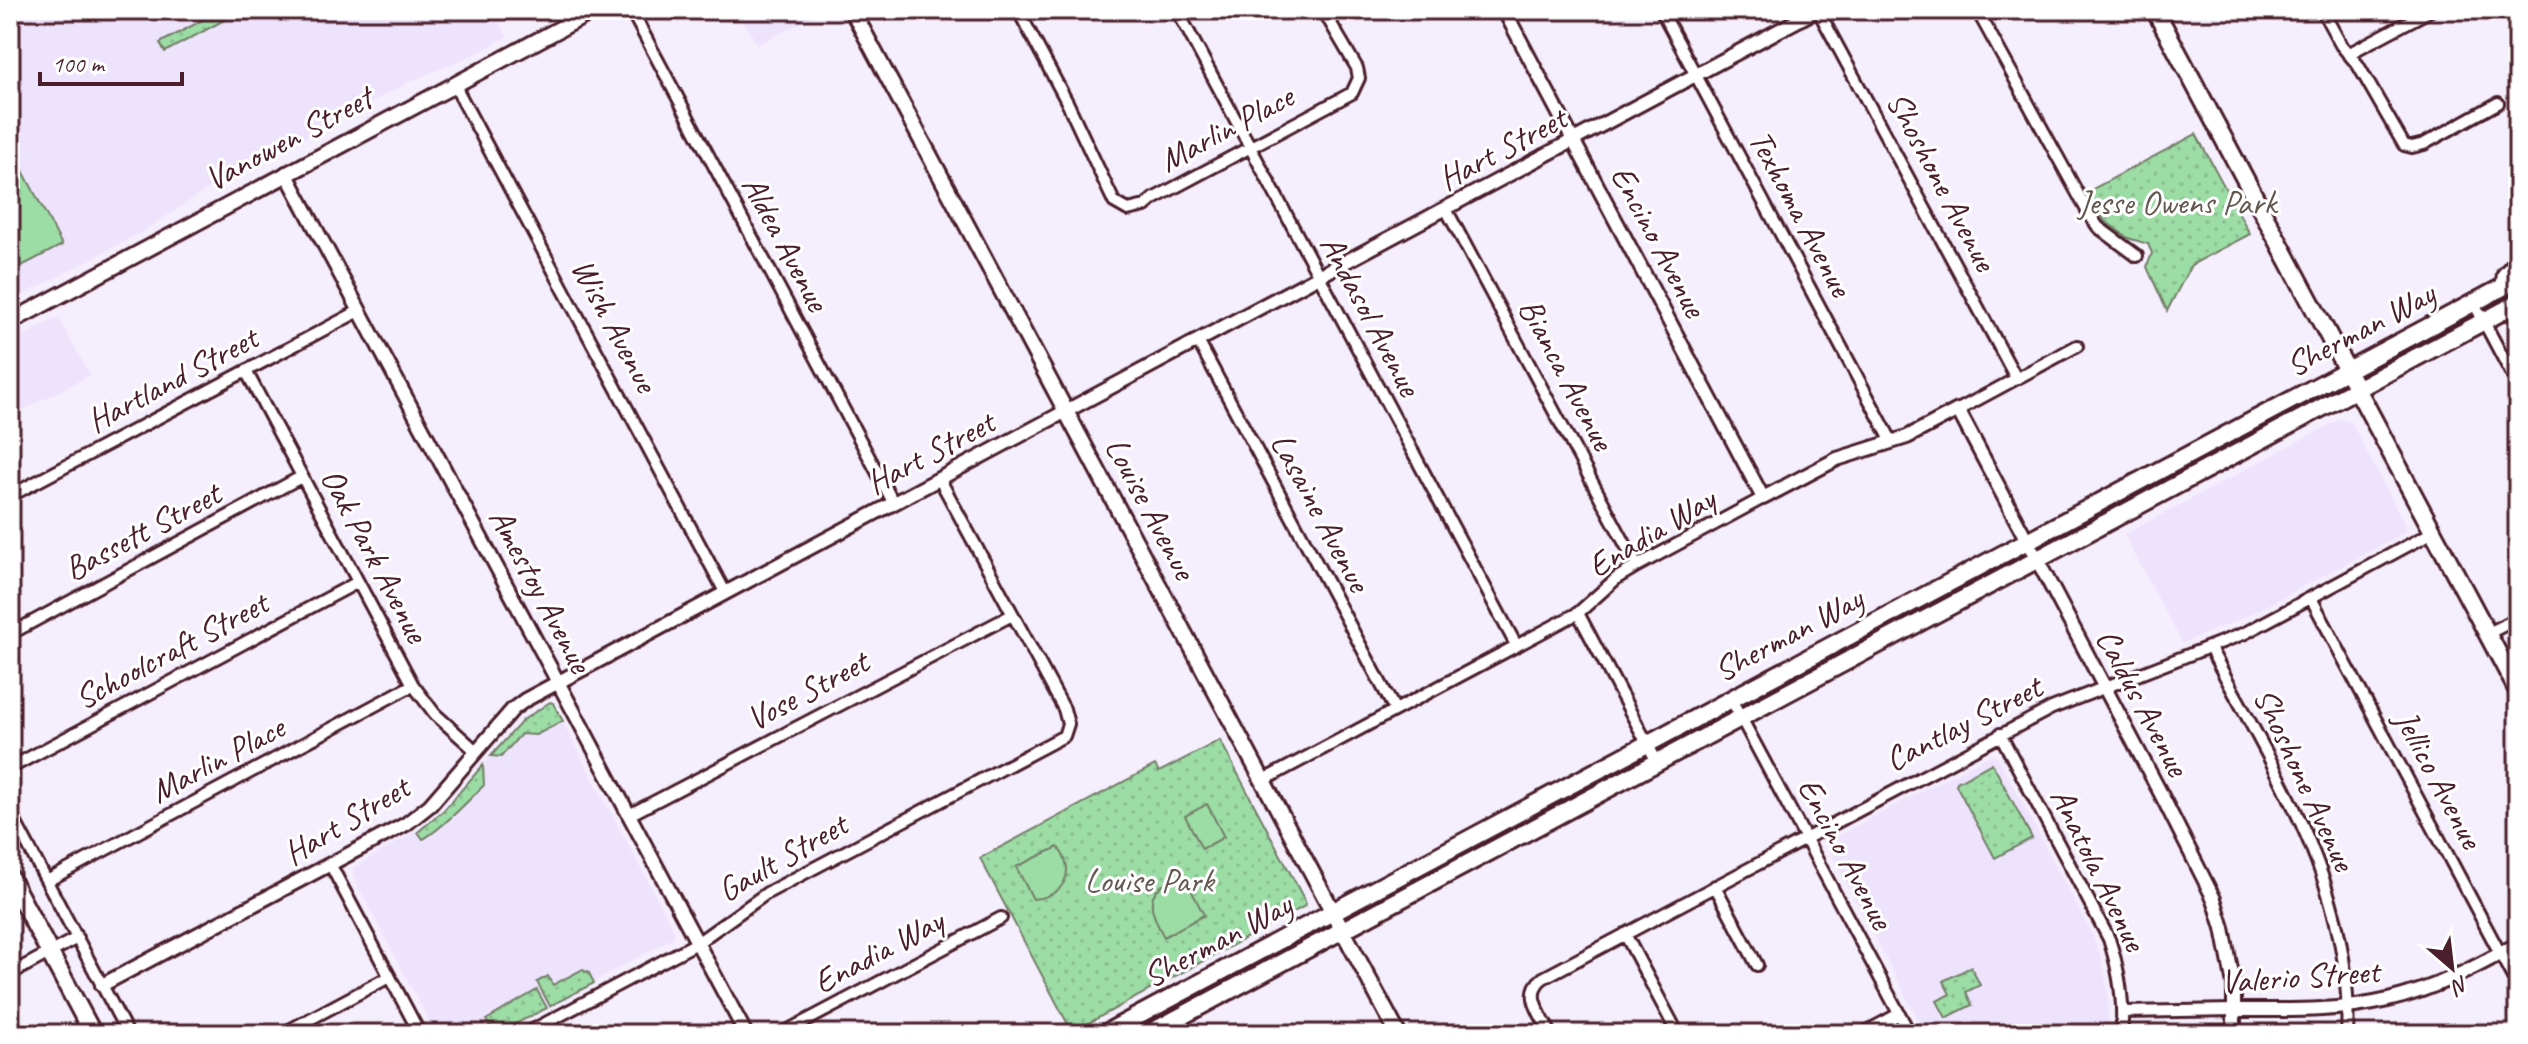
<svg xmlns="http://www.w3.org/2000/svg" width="2528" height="1044" viewBox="0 0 2528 1044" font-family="Caveat,sans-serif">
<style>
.built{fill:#eee3fc}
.grass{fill:url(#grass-dots);stroke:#737e68;stroke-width:2}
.garden{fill:#9cdca5;stroke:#737e68;stroke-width:2}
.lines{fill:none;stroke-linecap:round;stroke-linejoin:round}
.minor-casing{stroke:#4a1f2b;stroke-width:16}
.tertiary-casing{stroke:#4a1f2b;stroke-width:18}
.secondary-casing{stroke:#4a1f2b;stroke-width:20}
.primary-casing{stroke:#4a1f2b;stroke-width:22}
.minor{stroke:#fff;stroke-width:10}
.tertiary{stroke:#fff;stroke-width:12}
.secondary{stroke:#fff;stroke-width:14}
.primary{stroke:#fff;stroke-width:16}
.labels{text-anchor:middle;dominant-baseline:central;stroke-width:6;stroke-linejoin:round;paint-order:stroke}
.street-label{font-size:34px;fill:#4a1f2b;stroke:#fff}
.park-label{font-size:34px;fill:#635850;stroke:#fff}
</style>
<defs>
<pattern id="grass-dots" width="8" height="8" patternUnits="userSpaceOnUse" patternTransform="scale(2)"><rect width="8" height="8" fill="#9cdca5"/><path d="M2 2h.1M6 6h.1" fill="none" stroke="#88bc8e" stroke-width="1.8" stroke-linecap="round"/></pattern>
</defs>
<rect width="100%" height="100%" fill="#f5eefd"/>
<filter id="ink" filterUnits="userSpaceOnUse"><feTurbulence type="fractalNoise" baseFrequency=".0125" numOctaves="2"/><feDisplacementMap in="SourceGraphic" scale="16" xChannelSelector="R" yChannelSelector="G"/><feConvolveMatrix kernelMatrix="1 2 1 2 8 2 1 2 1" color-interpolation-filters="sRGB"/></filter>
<g filter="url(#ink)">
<!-- built -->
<path class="built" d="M10,10H493L507,37L477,53L411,81L209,188L142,232L10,302Z
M738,10H825L757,45Z
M58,317L90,375L10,417V343Z
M2340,419L2351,422L2406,527L2404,533L2237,621L2182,643L2124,535Z
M552,702L675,932L673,938L498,1034H436L353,877V868L431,822L523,720L535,710Z
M1990,755L1998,757L2093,936L2102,960L2108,992V1034H1926L1827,847V841Z"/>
<!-- grass -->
<path class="grass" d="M221,10L241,11L165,52L160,43Z
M2196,134L2250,234L2191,265L2167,311L2147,267L2152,253L2148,244L2128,238L2105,221L2085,193Z
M550,702L553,703L563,721L536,735L521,734L501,757L491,756L523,720Z
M1220,740L1305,901V906L1072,1032L980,858L1155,765L1159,772Z
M1992,763L2032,838L1995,858L1956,785L1957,782Z
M483,765L484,785C470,799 441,830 423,839L418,832L444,810Z
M1971,967L1980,985L1966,992L1972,1005L1946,1018L1937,1001L1950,994L1943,981Z
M583,969L585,972L588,971L594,983L550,1006L537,982L548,976L553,985Z
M537,990L547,1008L495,1034L486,1020Z"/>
<!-- garden -->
<path class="garden" d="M10,146L62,245L10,272Z
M1207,804L1224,837L1202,849L1185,816Z
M1058,847C1077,873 1064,896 1033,899L1016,867Z
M1184,876L1204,915L1164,937C1146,905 1144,887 1184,876Z"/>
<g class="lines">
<defs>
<path id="minor" d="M631,10L893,502
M1018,10L1067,102L1114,202L1128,210L1145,206L1153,199L1352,93L1359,78L1357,68L1323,10
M1177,10L1516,645
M1661,10L1892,442
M1818,10L2016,378
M1977,10L2089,214L2098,227L2137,256
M2322,10L2341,45L2358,65L2404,145L2412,147L2424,144L2498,103
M2348,54L2431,10
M454,84L725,592
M1446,209L1637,566
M2501,288L2503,274L2518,257
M2474,303L2518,386
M1198,341L1395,710
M246,371L413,685L435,714L476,751
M1958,410L2077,346
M10,496L359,311
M2311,598L2518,987
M1578,613L1657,762
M10,634L301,477
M2487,634L2518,618
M2210,648C2274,770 2355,891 2347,1034
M1731,699L1910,1034
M2000,734L2109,939C2119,970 2125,1001 2121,1034
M10,768L358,582
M1262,781L1578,613L1617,578L1637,566L1763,498
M10,812L128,1034
M629,815L1012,615
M330,864L420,1034
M47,881L413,685
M1715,886L1757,965
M1625,934L1678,1034
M10,974L77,938
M2123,1012L2235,1010
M282,1034L389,977
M525,1034L697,943L767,893L1064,736L1068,724L1064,709L939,478
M781,1034L1001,918
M1551,1034C1542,1016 1522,994 1543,978L2052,708L2245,633L2433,532
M1862,1034L1899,1014"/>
<path id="tertiary" d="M1504,10L1763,498L1837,459L1907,437L1958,410L2161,794L2214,899L2223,928L2234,985V1034
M286,173L746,1034
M102,985L406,824L430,805L513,709L525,700L1817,10
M2235,1010C2286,1010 2339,1012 2388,1000C2435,989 2476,967 2518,944"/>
<path id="secondary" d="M852,10L1398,1034
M10,322L595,10"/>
<path id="primary" d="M2155,10L2518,691
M10,878L93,1034
M1104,1034L2518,279
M1148,1034L2518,303"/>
</defs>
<!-- minor casing -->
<use href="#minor" class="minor-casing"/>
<!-- tertiary casing -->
<use href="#tertiary" class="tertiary-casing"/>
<!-- secondary casing -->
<use href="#secondary" class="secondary-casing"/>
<!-- primary casing -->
<use href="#primary" class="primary-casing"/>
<!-- minor -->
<use href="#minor" class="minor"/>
<!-- tertiary -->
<use href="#tertiary" class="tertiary"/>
<!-- secondary -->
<use href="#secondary" class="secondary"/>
<!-- primary -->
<use href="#primary" class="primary"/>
</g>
</g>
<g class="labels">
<!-- street labels -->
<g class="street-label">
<text transform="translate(1226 128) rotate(-28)">Marlin Place</text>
<text transform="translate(288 138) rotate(-28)">Vanowen Street</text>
<text transform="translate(1502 148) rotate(-28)">Hart Street</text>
<text transform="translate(1942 181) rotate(62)">Shoshone Avenue</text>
<text transform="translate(1801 213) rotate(62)">Texhoma Avenue</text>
<text transform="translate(1659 241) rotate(62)">Encino Avenue</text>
<text transform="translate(786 243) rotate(62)">Aldea Avenue</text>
<text transform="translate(1371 315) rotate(62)">Andasol Avenue</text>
<text transform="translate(615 325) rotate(62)">Wish Avenue</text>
<text transform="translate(2360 329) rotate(-28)">Sherman Way</text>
<text transform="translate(1567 374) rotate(62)">Bianca Avenue</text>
<text transform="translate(172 379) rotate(-28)">Hartland Street</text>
<text transform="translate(930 452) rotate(-28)">Hart Street</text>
<text transform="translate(1151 508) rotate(62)">Louise Avenue</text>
<text transform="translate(1321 512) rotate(62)">Lasaine Avenue</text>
<text transform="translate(142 531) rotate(-28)">Bassett Street</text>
<text transform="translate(1651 532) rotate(-31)">Enadia Way</text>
<text transform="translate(375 555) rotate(62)">Oak Park Avenue</text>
<text transform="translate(541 590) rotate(62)">Amestoy Avenue</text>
<text transform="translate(1788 634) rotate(-28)">Sherman Way</text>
<text transform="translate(171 650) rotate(-28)">Schoolcraft Street</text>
<text transform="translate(807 690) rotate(-28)">Vose Street</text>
<text transform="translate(2143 702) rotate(62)">Caldus Avenue</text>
<text transform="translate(1963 723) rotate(-27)">Cantlay Street</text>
<text transform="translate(217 759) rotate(-28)">Marlin Place</text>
<text transform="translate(2305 779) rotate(65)">Shoshone Avenue</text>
<text transform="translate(2439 779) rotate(62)">Jellico Avenue</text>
<text transform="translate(346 820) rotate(-31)">Hart Street</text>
<text transform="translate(1846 853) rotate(62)">Encino Avenue</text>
<text transform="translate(782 857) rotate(-30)">Gault Street</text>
<text transform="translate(2099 869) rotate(64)">Anatola Avenue</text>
<text transform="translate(1217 940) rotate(-28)">Sherman Way</text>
<text transform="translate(878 951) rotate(-28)">Enadia Way</text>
<text transform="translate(2300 976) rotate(-4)">Valerio Street</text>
</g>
<!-- park labels -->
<g class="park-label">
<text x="2177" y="202">Jesse Owens Park</text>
<text x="1149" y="880">Louise Park</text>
</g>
</g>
<!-- margin -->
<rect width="2528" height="1044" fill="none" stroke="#fff" stroke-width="40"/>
<rect x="20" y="20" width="2488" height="1004" fill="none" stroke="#4a1f2b" stroke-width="3" filter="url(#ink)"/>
<!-- north arrow -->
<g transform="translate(2452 968) rotate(152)" stroke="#ffffff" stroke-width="6" paint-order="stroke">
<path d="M0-6L14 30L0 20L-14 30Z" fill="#4a1f2b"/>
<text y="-12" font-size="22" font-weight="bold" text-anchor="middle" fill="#4a1f2b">N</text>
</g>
<!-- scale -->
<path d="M40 72v12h142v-12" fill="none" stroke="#4a1f2b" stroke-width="4"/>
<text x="52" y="72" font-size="24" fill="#4a1f2b" stroke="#ffffff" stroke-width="6" paint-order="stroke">100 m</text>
</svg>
